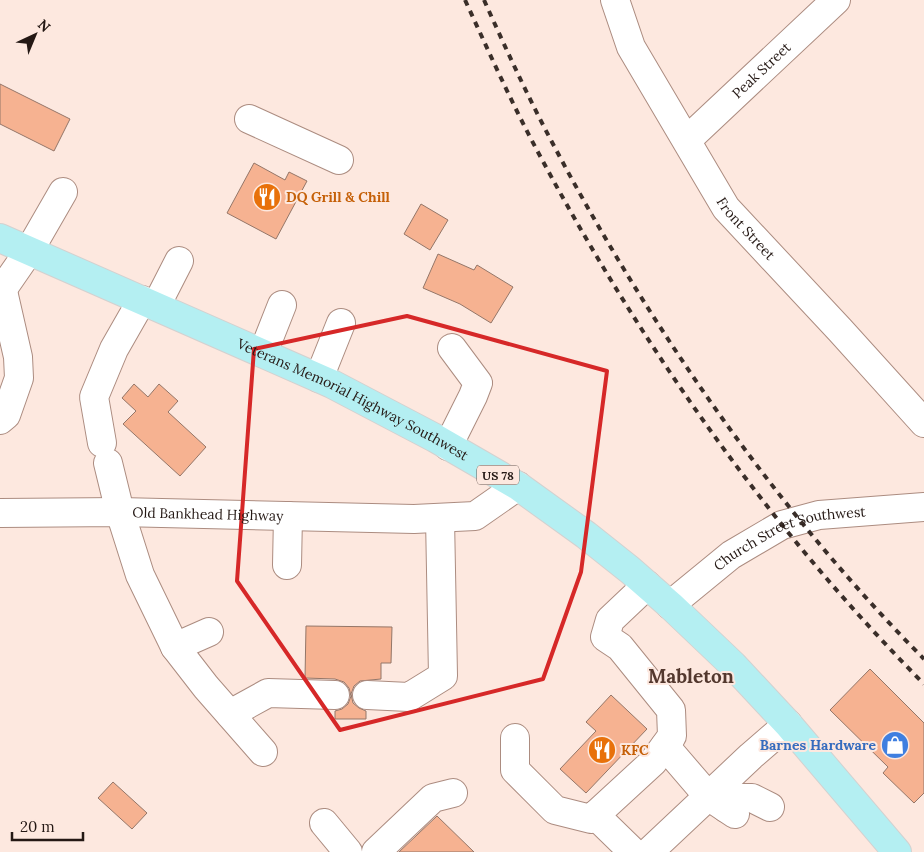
<svg xmlns="http://www.w3.org/2000/svg" width="924" height="852" viewBox="0 0 924 852" font-family="Lora,serif">
<style>
.building{fill:#f6b291;stroke:#947668}
.lines{fill:none;stroke-linecap:round;stroke-linejoin:round}
.minor-casing{stroke:#ac8c80;stroke-width:30}
.major-casing{stroke:#d3d1d0;stroke-width:30}
.minor{stroke:#fff;stroke-width:28}
.major{stroke:#b4eff2;stroke-width:28}
.rail{stroke:#3a2e29;stroke-width:4;stroke-dasharray:6 6;stroke-linecap:butt}
.marked{fill:none;stroke:#d62828;stroke-width:4;stroke-linejoin:round}
.labels{text-anchor:middle;dominant-baseline:central;stroke-width:4;stroke-linejoin:round;paint-order:stroke}
.shield{fill:#fde8df;stroke:#655651;stroke-width:1}
.shield-label{font-size:12px;font-weight:bold;fill:#241814}
.street-label{font-size:14px;fill:#241814;stroke:#fde8df}
.food-label{font-size:14px;font-weight:bold;fill:#c56008;stroke:#fde8df;text-anchor:start}
.shop-label{font-size:14px;font-weight:bold;fill:#366cbe;stroke:#fde8df;text-anchor:end}
.district-label{font-size:19px;font-weight:bold;fill:#53382e;stroke:#fde8df}
</style>
<rect width="100%" height="100%" fill="#fde8df"/>
<!-- building -->
<path class="building" d="M0,84L70,119L54,151L0,124Z
M254,163L285,180L289,172L307,181L276,239L227,213Z
M421,204L448,220L430,250L404,234Z
M438,254L474,270L477,265L513,287L491,323L460,304L423,288Z
M134,384L148,397L159,384L178,401L168,412L206,447L180,476L123,424L136,411L122,398Z
M306,626L392,627L391,663H381V679L360,681L354,686L351,694L353,703L359,708L366,711V719H335V711L342,709L348,704L351,696L349,688L344,682L335,679L305,678Z
M870,669L924,723V793L914,803L883,773L888,767L830,710Z
M611,695L647,729L586,793L560,769L596,731L586,722Z
M113,782L147,813L132,829L98,798Z
M437,816L474,852H399Z"/>
<g class="lines">
<defs>
<g id="minor">
<path id="s1" d="M615,0L631,47L726,208L840,330L924,423"/>
<path d="M249,119L339,160"/>
<path id="s2" d="M687,140L836,0"/>
<path d="M0,293L29,251L63,192"/>
<path d="M156,306L179,261"/>
<path d="M263,353L282,305"/>
<path d="M319,378L341,323"/>
<path d="M0,420L6,415L19,378L18,357L3,291"/>
<path d="M102,443L94,397L114,349L142,300"/>
<path d="M448,446L473,396L478,383L452,348"/>
<path d="M108,463L120,512L140,575L175,647L206,687L263,752"/>
<path id="s3" d="M0,513L120,512L414,519L475,516L518,486"/>
<path d="M287,565L288,516"/>
<path id="s4" d="M670,605L731,555L782,525L819,515L924,507"/>
<path d="M175,647L209,632"/>
<path d="M367,695L409,697L443,676L440,518"/>
<path d="M230,714L268,693L335,695"/>
<path d="M515,738V770L555,810L591,819L653,762L672,736L671,710L620,647L605,637L610,620L647,585"/>
<path d="M665,746L708,796L735,814"/>
<path d="M726,808L734,798H752L770,807"/>
<path d="M595,815L633,852"/>
<path d="M324,823L348,852"/>
<path d="M376,852L433,798L453,793"/>
<path d="M649,852L751,756L788,724"/>
</g>
<g id="major">
<path id="s5" d="M0,238L332,384L435,438L518,486L586,535L630,570L670,605L733,665L788,724L897,852"/>
</g>
</defs>
<!-- minor casing -->
<use href="#minor" class="minor-casing"/>
<!-- major casing -->
<use href="#major" class="major-casing"/>
<!-- minor -->
<use href="#minor" class="minor"/>
<!-- major -->
<use href="#major" class="major"/>
<!-- rail -->
<path class="rail" d="M465,0C489,52 512,104 539,154C642,347 770,529 924,684
M484,0C506,49 528,97 553,144C650,328 778,512 924,659"/>
</g>
<!-- marked area -->
<path class="marked" d="M407,316L607,371L581,572L543,679L340,730L237,581L254,349Z"/>
<!-- icons -->
<defs>
<symbol id="restaurant-disc" viewBox="-11 -11 22 22"><circle r="9.5" fill="#e8710a" stroke="#fde8df"/><path d="M-5-6h1v4h1v-4h1v4h1v-4h1v5L-1.5 .5V6h-2V.5L-5-1ZM5-6V6H3V1.5H1.5Q1.5-4 5-6Z" fill="#fff"/></symbol>
<symbol id="shop-disc" viewBox="-11 -11 22 22"><circle r="9.5" fill="#3f7fe0" stroke="#fde8df"/><path d="M-5-2.5h2.3a2.7 3.5 0 0 1 5.4 0H5L5.5 6h-11ZM-1.5-2.5h3a1.5 2.3 0 0 0-3 0Z" fill="#fff"/></symbol>
</defs>
<g fill-rule="evenodd">
<use href="#restaurant-disc" x="251" y="181" width="32" height="32"/>
<use href="#shop-disc" x="879" y="729" width="32" height="32"/>
<use href="#restaurant-disc" x="586" y="734" width="32" height="32"/>
</g>
<g class="labels">
<!-- shield labels -->
<rect class="shield" x="477" y="465.5" width="42" height="19" rx="4"/>
<g class="shield-label">
<text x="498" y="475">US 78</text>
</g>
<!-- street labels -->
<g class="street-label">
<text stroke="none"><textPath href="#s2" startOffset="102">Peak Street</textPath></text>
<text stroke="none"><textPath href="#s1" startOffset="265">Front Street</textPath></text>
<text stroke="none"><textPath href="#s5" startOffset="388">Veterans Memorial Highway Southwest</textPath></text>
<text stroke="none"><textPath href="#s3" startOffset="208">Old Bankhead Highway</textPath></text>
<text stroke="none"><textPath href="#s4" startOffset="141">Church Street Southwest</textPath></text>
</g>
<!-- food labels -->
<g class="food-label">
<text x="286" y="197">DQ Grill &amp; Chill</text>
<text x="621" y="750">KFC</text>
</g>
<!-- shop labels -->
<g class="shop-label">
<text x="876" y="745">Barnes Hardware</text>
</g>
<!-- district labels -->
<g class="district-label">
<text x="691" y="676">Mableton</text>
</g>
</g>
<!-- north arrow -->
<g transform="translate(35 35) rotate(44)" stroke="#fde8df" stroke-width="4" paint-order="stroke">
<path d="M0-4L9 19L0 12L-9 19Z" fill="#241814"/>
<text y="-8" font-size="14" font-weight="bold" text-anchor="middle" fill="#241814">N</text>
</g>
<!-- scale -->
<path d="M12 832v8h71v-8" fill="none" stroke="#241814" stroke-width="2.5"/>
<text x="20" y="832" font-size="15" fill="#241814" stroke="#fde8df" stroke-width="4" paint-order="stroke">20 m</text>
</svg>
